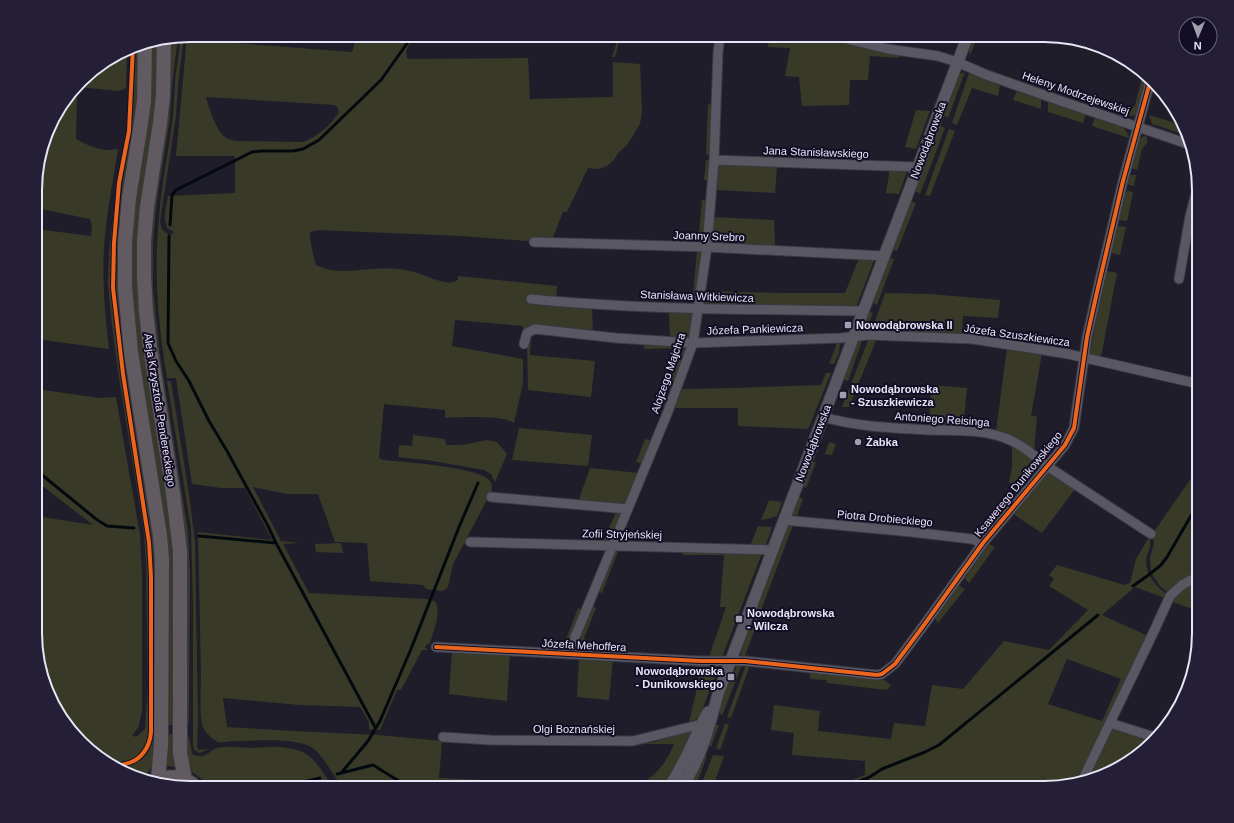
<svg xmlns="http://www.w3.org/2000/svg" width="1234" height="823" viewBox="0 0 1234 823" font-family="Arial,sans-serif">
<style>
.green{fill:#383a27;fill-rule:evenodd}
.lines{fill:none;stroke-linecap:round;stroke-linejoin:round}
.stream{stroke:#030a0f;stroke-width:3}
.minor-casing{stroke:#3a3943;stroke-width:11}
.tertiary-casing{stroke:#3a3943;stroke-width:13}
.primary-casing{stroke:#3a3943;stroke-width:16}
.minor{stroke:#595862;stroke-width:9}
.tertiary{stroke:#595862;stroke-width:11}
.primary{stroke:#615a60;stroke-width:14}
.cycleway-casing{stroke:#130e25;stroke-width:6}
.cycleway{stroke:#eb651d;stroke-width:4}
.poi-dot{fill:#a19faf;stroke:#130e25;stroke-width:1.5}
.labels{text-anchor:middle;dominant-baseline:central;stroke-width:4;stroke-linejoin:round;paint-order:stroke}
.street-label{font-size:11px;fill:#e7e5f7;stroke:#130e25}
.poi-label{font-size:11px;font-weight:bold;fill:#e7e5f7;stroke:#130e25;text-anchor:start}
.rim{fill:none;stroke:#e7e5f7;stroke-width:2}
</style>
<rect width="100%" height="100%" fill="#201d2a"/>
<!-- green -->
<path class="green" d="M191,35L196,40L352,52L357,35H416C411,42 404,49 407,58L411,59L528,58L530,99L613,97V62L640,64L642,112L640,124L627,145L618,153L614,160L607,166L599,169L588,168L567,212H563L552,240L532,239L527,241L461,236L318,230L310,232C309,237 314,259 316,265C341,278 371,265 398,269C405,270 413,271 420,274C431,277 447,287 458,280V276L557,286L556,299L592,308L593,333H523V326L455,320L452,346L523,359V383L514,423C505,415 459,417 445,418V410L384,404L379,458L384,460C404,462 477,467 489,480C494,485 492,490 489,496L453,564L448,587L445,590L441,591L426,589L423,585L370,581L367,543L335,542L318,494H287L253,487L281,541L300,543L283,544L309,593L426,599L435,601C442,610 433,633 430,643L426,645L425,648L429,650H422L401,690H397L380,730L369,729V722L360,707L299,705L223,698L227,727L293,731L378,735L442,741L439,778C494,780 550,785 606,785C614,784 631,787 639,784C656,777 668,760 674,744H641L654,742L667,738L679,732L691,731V734L678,763L660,788H344C333,777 326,759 314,749C299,737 253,741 234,741C229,741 223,743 218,742C213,740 205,732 203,727C199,716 201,685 201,673C200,626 199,579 198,532L272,540L245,488H221L192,484L176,378H167C159,329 154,280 158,230C160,194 167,160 172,124C174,110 174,96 175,82C176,67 180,52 180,37L183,36V43L178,85L176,116L160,221C161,228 163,233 171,235L174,232L167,228C163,218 166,207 168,196L235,193V156H176L187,36ZM206,97L335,105L338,108L339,112C331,125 317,137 303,142L237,141C233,140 228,140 225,137C217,132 208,106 206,97Z
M619,35H621L615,57H612Z
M769,35H822L846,43L900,55L899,58L870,56L868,80H850L849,105L802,106L799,77L785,76L790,48L768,47Z
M974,35H978L970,56L969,48Z
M178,37L172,85L170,118L157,200L153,241V288L160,355L188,532L190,574L189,721L186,725V574L154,343L149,242L173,38Z
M158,41L156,107L143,200L174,542L175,725H167V593L132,317L131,226L150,43Z
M139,45L138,98L122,208L156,566L155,724L152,721V580L151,545L124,370L116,292L115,257L117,223L133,108L135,46Z
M127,49L126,88L119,91L77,87L88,74Z
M965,72L948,118L943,115L957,77L960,74Z
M969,73L1000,85L998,96L972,88L957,125L952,123Z
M1143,74L1147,79L1139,111C1135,116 1132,117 1127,115L1135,105Z
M1017,91L1041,99V109L1013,100Z
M73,92H77L76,139C91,147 101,152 118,149C113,182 106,215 104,249C102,282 105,316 109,349L36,339V229L91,236L92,226L90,219L36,208V170L51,121Z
M1048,102L1086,114L1083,123L1048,112Z
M708,104L712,105L711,153L706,155Z
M916,110L930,111L916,149L905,147Z
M1149,115L1182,125L1184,131L1180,133L1152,124Z
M1095,117C1108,121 1126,123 1129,138L1092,126Z
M939,125L945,128L920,194L914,190Z
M127,129L114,220L112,251V291L122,381L147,537L149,569V723C149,728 150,733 149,738C145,754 130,763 116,763C112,763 107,764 104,762C96,756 90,747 84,741H88L87,738L81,737L56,711L36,653V516L93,525L36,481V389L99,398L116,397L140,535L142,575V712L138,728L132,735L136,737L145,729L148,688L146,564L144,532L118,372L112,325L108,285L109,251L119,170Z
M949,129L955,131L930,196L925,195Z
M1144,136L1147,137V143L1142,149L1137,170L1132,168L1131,165L1138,140Z
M706,160H711L709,181L704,180Z
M721,163L777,165L775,193L716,190L718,166Z
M890,168L907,171L899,194L886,193Z
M1128,175H1136L1134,186L1129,185L1127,182Z
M1128,191L1133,192L1127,221L1120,220L1118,217L1124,193Z
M702,200H707L703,242L700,244H698Z
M911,201L916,203L897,251L892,250Z
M713,217L774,220L775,246L718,244C708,240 713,226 713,217Z
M1119,226L1126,227L1120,255L1112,253L1110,250L1115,229Z
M697,251L703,253L698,294H693Z
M859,258L874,259V260L857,305L855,307L708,306L704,304L706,291L782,293H845Z
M889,258L894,259L877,305L872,302Z
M1108,271L1117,273L1101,357L1092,355L1090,353L1105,272Z
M885,293L930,294L1000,300L998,318L963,316L962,335L872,330Z
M669,311H686L693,314L690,337L685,339L670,340Z
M868,311L873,313L867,328L865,322Z
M530,332L642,343L655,345H683L687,346L688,349L676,380H670L684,348L645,349L642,343L531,334L530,355L595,361L591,397L528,390L527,342Z
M863,338L848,381L843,379L857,341Z
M869,338H877L849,407H842Z
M837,343H840L839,353L834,364H829Z
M1007,348L1042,353L1031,416H1036L1037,418L1034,451L996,431Z
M826,373H831L808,429L738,426V408H674L682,389L737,388L821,385Z
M167,381H171L190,501L195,543L198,721L197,746L198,750L209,749L200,753L194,750L193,742V604L191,528Z
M931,385L967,388L963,429L929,428Z
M519,428L592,435L588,466L512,460Z
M413,435L445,439L446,445H462L487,440L497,442L507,454L495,482L491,474L484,470L427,460L398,457L399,445L412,446Z
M645,439L652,441L643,464L636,462Z
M829,442L836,444L832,455L825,454Z
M1012,445L1039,463C1040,474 1026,483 1020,490L1009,482L1012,468Z
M811,461L816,462L806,488L802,486Z
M1199,467V574C1186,578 1177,582 1169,593L1160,586L1151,573L1150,557L1154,544L1153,533Z
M590,468L639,473L625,506L578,502Z
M1050,473L1054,475L1075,489L1042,533L1019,518L1014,514V510L1045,474Z
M798,496L803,499L796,518L791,514Z
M769,500L782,502L777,516L767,519L761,520Z
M617,510L622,513L610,541L602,544Z
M787,525H793L757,621L752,618Z
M758,526L772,527L765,548L750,546Z
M1149,537C1152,546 1149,548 1147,556C1143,573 1155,585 1167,595L1165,598L1135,587L1102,615L1148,636L1077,781L1054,788H700L713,755L724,756L713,787H834L865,775V761L792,755L794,733L771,730L774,705L820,711L818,731L891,739L894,723L925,726L932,685L963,689L1004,641L1049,650L1088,610L1049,586L1054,579L1049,575L1057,565L1125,585L1130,583L1136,559ZM1067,659L1121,679L1102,721L1048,704Z
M341,543L343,553L316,552L315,544Z
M989,544L995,547L969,583L966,580L965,578Z
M616,549H619L602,593L598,592Z
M683,550L762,553L722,657H709L726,607H720L724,555H683Z
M1196,583H1199V611L1172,602C1179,590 1183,588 1196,583Z
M958,585L965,589L938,623L936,620L935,616Z
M592,606L596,608L584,638L588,641L587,651C573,641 587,619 592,606Z
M578,608L582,610L567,645L565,649L562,650Z
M749,627L755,629L744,658L741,655L740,651Z
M452,651L510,654L507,701L449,694Z
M579,658L613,659L609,700L577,697Z
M738,663L742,664L722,716L718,710L728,681L731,680Z
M694,665H715L718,666V668L699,718L689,722L699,680Z
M746,665H750L731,718L727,717Z
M810,671L884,680L891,685L887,690L827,683V680L810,679Z
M725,723L729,725L720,750L716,748Z
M713,725H719L711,747L707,744Z
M1114,728L1150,740L1121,767L1088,777L1110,733Z
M156,734C156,753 156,765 142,780L113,767C126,767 141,763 148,752C152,745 150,740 156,734Z
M167,734H175L176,767L166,766Z
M185,734L189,737L192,754C206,760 207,752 217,748C224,746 243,748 251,748C270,747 293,744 309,756C319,764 326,777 333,788H209L203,780L191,771L187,765Z
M704,756H707L695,788H685Z"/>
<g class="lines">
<!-- stream -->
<path class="stream" d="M170,225L172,195L176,190L252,152L262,151H293L303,149L319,140L381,80L413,35
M169,236L168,343L176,361L189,381L209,421L227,451L268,526L276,543L375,727
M36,470L96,519L107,526L134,528
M199,536L276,543
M1151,573L1161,565L1167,557L1199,502
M1133,586L1150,574
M342,772L368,741L380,721L411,649L459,527L478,483
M337,774L373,765L402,783L449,788
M277,788L320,778
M840,788L868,778L882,769L925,752L939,745L1098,615"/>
<defs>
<path id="minor" d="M835,35L851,40L888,49L938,56L957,62L987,75L1061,101L1188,144
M714,160L918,167
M534,242L707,247L884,256
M1179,279L1190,216L1199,181
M531,299C641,310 752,309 863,311
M524,344L527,333L535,329L616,338L693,343L841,338L868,335L973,339L1068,354L1199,384
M823,417C858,427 895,428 931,430C958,431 988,429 1012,441C1025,447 1036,457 1047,466L1151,534
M491,497L628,509
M784,520L911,532L972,539L983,543
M470,542L773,550
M436,647L700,661H745L877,675L882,674L895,664L924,625L983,543L1065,445L1074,428L1087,337L1097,292L1123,181L1150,82
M573,654L575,637L667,414L693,343L707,247L714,160L718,53L720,35
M1110,723L1154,737
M443,737L490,740L633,741L702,724
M1083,779L1155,629L1170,596L1182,585L1191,580L1199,579"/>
<path id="tertiary" d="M668,788C685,765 694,737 708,712
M681,788C701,760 709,727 718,694L968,35"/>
<path id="primary" d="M164,40L163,96L160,123L147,207L144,241V276L146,311L150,347L173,493L180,551V753L185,780
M145,44L144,101L140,129L129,198L125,242V288L131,352L160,536L162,560L161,745L158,780
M154,782C168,775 185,775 196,788"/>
</defs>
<!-- minor casing -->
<use href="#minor" class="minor-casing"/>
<!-- tertiary casing -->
<use href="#tertiary" class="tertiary-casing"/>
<!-- primary casing -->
<use href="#primary" class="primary-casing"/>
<!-- minor -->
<use href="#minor" class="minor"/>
<!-- tertiary -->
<use href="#tertiary" class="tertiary"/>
<!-- primary -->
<use href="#primary" class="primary"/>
<defs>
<path id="cycleway" d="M436,647L700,661H745L877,675L882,674L895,664L924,625L983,543L1065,445L1074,428L1087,337L1097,292L1123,181L1150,82
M109,765C114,765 120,766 125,764C141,761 150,747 151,732V577L149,542L123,374L113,288L114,243L119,183L129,131L133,46"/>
</defs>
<!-- cycleway casing -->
<use href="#cycleway" class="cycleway-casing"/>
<!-- cycleway -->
<use href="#cycleway" class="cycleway"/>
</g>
<!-- markers -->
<g class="poi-dot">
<rect x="844" y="321" width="8" height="8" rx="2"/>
<rect x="839" y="391" width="8" height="8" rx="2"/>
<circle cx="858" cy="442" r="4"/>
<rect x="735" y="615" width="8" height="8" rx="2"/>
<rect x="727" y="673" width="8" height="8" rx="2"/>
</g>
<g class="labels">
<!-- street labels -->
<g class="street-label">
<text transform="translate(1076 93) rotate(19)">Heleny Modrzejewskiej</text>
<text transform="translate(928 140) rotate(-69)">Nowodąbrowska</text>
<text transform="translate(816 152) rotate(2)">Jana Stanisławskiego</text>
<text transform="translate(709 236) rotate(2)">Joanny Srebro</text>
<text transform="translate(697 296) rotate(2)">Stanisława Witkiewicza</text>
<text transform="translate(755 329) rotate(-2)">Józefa Pankiewicza</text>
<text transform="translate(1017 335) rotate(8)">Józefa Szuszkiewicza</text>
<text transform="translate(668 373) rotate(-71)">Alojzego Majchra</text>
<text transform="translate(160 410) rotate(81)">Aleja Krzysztofa Pendereckiego</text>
<text transform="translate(942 419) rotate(4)">Antoniego Reisinga</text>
<text transform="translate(813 443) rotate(-69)">Nowodąbrowska</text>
<text transform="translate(1018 484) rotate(-51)">Ksawerego Dunikowskiego</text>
<text transform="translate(885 518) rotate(5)">Piotra Drobieckiego</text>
<text transform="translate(622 534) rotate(1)">Zofii Stryjeńskiej</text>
<text transform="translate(584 645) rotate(3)">Józefa Mehoffera</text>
<text x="574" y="729">Olgi Boznańskiej</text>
</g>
<!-- poi labels -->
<g class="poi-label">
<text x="856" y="325">Nowodąbrowska II</text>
<text x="851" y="389">Nowodąbrowska<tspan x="851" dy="13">- Szuszkiewicza</tspan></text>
<text x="866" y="442">Żabka</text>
<text x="747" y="613">Nowodąbrowska<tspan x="747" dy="13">- Wilcza</tspan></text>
<text x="723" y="671" text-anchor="end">Nowodąbrowska<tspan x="723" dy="13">- Dunikowskiego</tspan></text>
</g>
</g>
<!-- crop -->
<path d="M0 0H1234V823H0ZM190 42H1044A148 148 0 0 1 1192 190V633A148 148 0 0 1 1044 781H190A148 148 0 0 1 42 633V190A148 148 0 0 1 190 42Z" fill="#241f36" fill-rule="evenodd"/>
<path class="rim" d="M190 42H1044A148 148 0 0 1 1192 190V633A148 148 0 0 1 1044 781H190A148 148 0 0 1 42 633V190A148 148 0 0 1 190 42Z"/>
<!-- north arrow -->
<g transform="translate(1198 36) rotate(181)"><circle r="19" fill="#130e25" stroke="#686479"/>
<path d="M0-3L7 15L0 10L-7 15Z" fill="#a19faf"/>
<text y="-6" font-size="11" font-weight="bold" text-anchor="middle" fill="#e7e5f7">N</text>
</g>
</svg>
